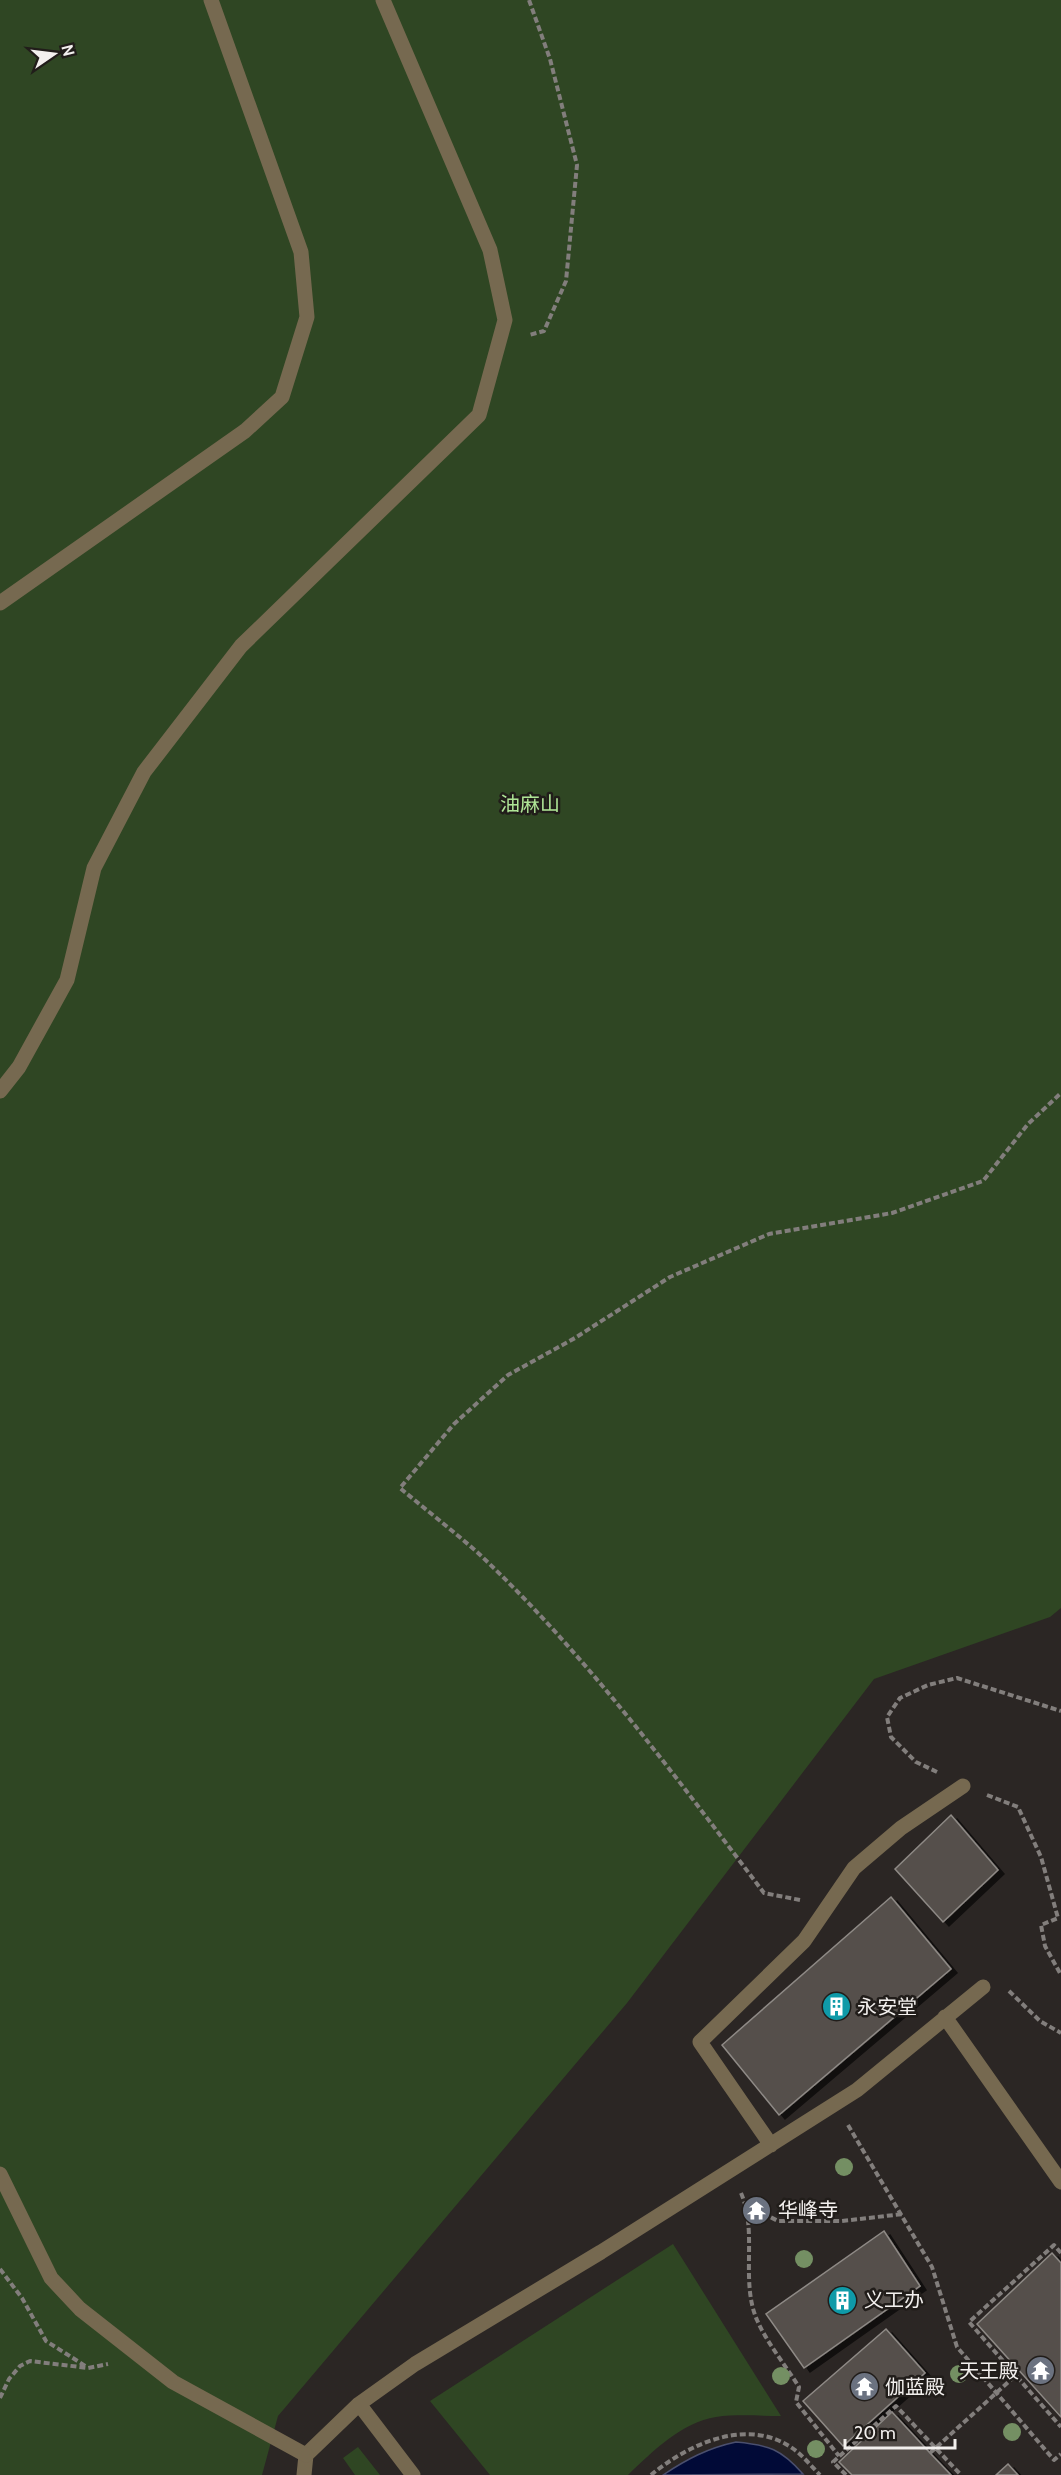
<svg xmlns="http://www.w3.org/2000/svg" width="1061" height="2475" viewBox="0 0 1061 2475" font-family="Cabin,'Noto Sans SC',sans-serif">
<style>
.green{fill:#2f4623}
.water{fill:#010a37;stroke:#4a4f6e;stroke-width:1.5}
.building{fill:#54504c;stroke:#8f8a86;stroke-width:1.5;filter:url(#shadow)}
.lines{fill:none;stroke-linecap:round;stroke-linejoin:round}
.path{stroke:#827e7c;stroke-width:4;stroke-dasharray:6 3;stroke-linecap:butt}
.service{stroke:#766950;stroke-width:15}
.minor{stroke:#766950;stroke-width:15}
.tree{fill:#748f63}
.labels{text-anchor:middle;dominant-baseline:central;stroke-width:5;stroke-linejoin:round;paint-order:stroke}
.park-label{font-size:20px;fill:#afe596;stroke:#211d1a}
.poi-label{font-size:20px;fill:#f3f0ee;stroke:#211d1a;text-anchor:start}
</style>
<defs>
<filter id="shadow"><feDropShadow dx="6" dy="4" stdDeviation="0" flood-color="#0009"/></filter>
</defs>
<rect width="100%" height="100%" fill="#2b2624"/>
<!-- green -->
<path class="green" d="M0,0H1061V1608L1050,1617L874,1679L627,2003L278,2416L262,2475H0Z
M673,2244L781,2416C760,2416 737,2414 716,2417C682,2422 652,2452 628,2475H490L430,2401Z
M358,2447L380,2475H355L343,2458Z"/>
<!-- water -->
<path class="water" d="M736,2442C769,2445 781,2449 803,2474L663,2475C687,2459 708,2448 736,2442Z"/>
<!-- building -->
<path class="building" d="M951,1815L998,1870L943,1922L895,1869Z
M891,1897L951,1969L779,2115L722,2045Z
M884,2231L920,2286L804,2368L766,2314Z
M1052,2253L1061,2263V2417L977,2324Z
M886,2329L925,2373L843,2446L803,2401Z
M892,2412L930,2453L951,2475H852L839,2462Z
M1008,2464L1018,2475H996Z"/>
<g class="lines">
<!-- path -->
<path class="path" d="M529,0L550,59L577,165L566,281L544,331L529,335
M937,1772L916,1762L891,1737L887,1717L900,1698L928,1685L957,1678L1061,1711
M987,1795L1018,1807L1041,1857L1058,1918L1041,1925L1045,1946L1061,1975
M800,1900L764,1893C675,1776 585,1653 477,1552C452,1530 425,1509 400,1488L454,1424L508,1375L575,1338L670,1277L769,1234L892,1213L983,1181L1028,1124L1061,1093
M1009,1991L1040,2021L1061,2033
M848,2125L932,2267L957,2347L1054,2460L1061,2454
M741,2193C758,2232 740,2281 757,2320C767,2343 786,2366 799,2387L796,2402L839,2456
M747,2205L778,2221H842L903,2214
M1061,2253L1054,2245L969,2322L1061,2427
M0,2269L22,2298L46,2341L87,2367
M0,2398L9,2379L20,2366L30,2361L88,2368L108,2364
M930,2453L1015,2376
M651,2475C687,2445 744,2418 789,2446C801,2453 810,2465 820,2475
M846,2475L833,2462L896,2406L961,2475"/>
<!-- service -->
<path class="service" d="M945,2017L1061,2182
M771,2145L700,2042L804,1941L854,1868L901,1828L963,1786
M359,2404L413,2475
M304,2475L306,2455L359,2404L415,2364L601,2252L857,2090L983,1987"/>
<!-- minor -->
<path class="minor" d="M0,603L245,431L282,397L307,317L301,252L211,0
M0,1091L19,1067L67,980L94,868L144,772L241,646L479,415L505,320L490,250L383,0
M0,2174L51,2278L80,2309L173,2382L306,2455"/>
</g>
<!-- trees -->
<g class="tree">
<circle cx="844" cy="2167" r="9"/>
<circle cx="804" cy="2259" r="9"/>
<circle cx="959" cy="2374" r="9"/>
<circle cx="781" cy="2376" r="9"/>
<circle cx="1012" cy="2432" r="9"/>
<circle cx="816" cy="2449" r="9"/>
</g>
<!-- icons -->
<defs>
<symbol id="building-disc" viewBox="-11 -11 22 22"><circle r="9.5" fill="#0f9aa8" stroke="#211d1a"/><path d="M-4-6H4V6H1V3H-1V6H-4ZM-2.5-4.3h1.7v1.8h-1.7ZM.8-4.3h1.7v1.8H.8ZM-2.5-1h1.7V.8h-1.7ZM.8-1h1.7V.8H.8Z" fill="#fff"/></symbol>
<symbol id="temple-disc" viewBox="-11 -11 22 22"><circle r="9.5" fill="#6b7280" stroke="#211d1a"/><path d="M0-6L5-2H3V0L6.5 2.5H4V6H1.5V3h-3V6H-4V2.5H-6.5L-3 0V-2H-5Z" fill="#fff"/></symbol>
</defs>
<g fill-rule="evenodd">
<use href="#building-disc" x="820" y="1990" width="33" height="33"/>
<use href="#temple-disc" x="740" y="2194" width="33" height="33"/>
<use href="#building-disc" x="826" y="2284" width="33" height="33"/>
<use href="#temple-disc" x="1024" y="2354" width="33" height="33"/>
<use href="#temple-disc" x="848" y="2370" width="33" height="33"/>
</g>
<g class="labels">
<!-- park labels -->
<g class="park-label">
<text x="530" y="804">油麻山</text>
</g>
<!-- poi labels -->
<g class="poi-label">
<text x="857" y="2007">永安堂</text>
<text x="778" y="2210">华峰寺</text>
<text x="864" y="2300">义工办</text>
<text x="1019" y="2371" text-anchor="end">天王殿</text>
<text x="885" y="2387">伽蓝殿</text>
</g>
</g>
<!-- north arrow -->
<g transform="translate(54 54) rotate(76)" stroke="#211d1a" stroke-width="4.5" paint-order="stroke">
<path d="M0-4.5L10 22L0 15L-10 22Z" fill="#f3f0ee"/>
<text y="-9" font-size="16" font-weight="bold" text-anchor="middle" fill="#f3f0ee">N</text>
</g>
<!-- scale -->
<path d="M845 2439v9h110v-9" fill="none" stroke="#f3f0ee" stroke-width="3"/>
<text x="854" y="2439" font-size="18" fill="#f3f0ee" stroke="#211d1a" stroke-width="4.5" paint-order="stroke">20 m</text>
</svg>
